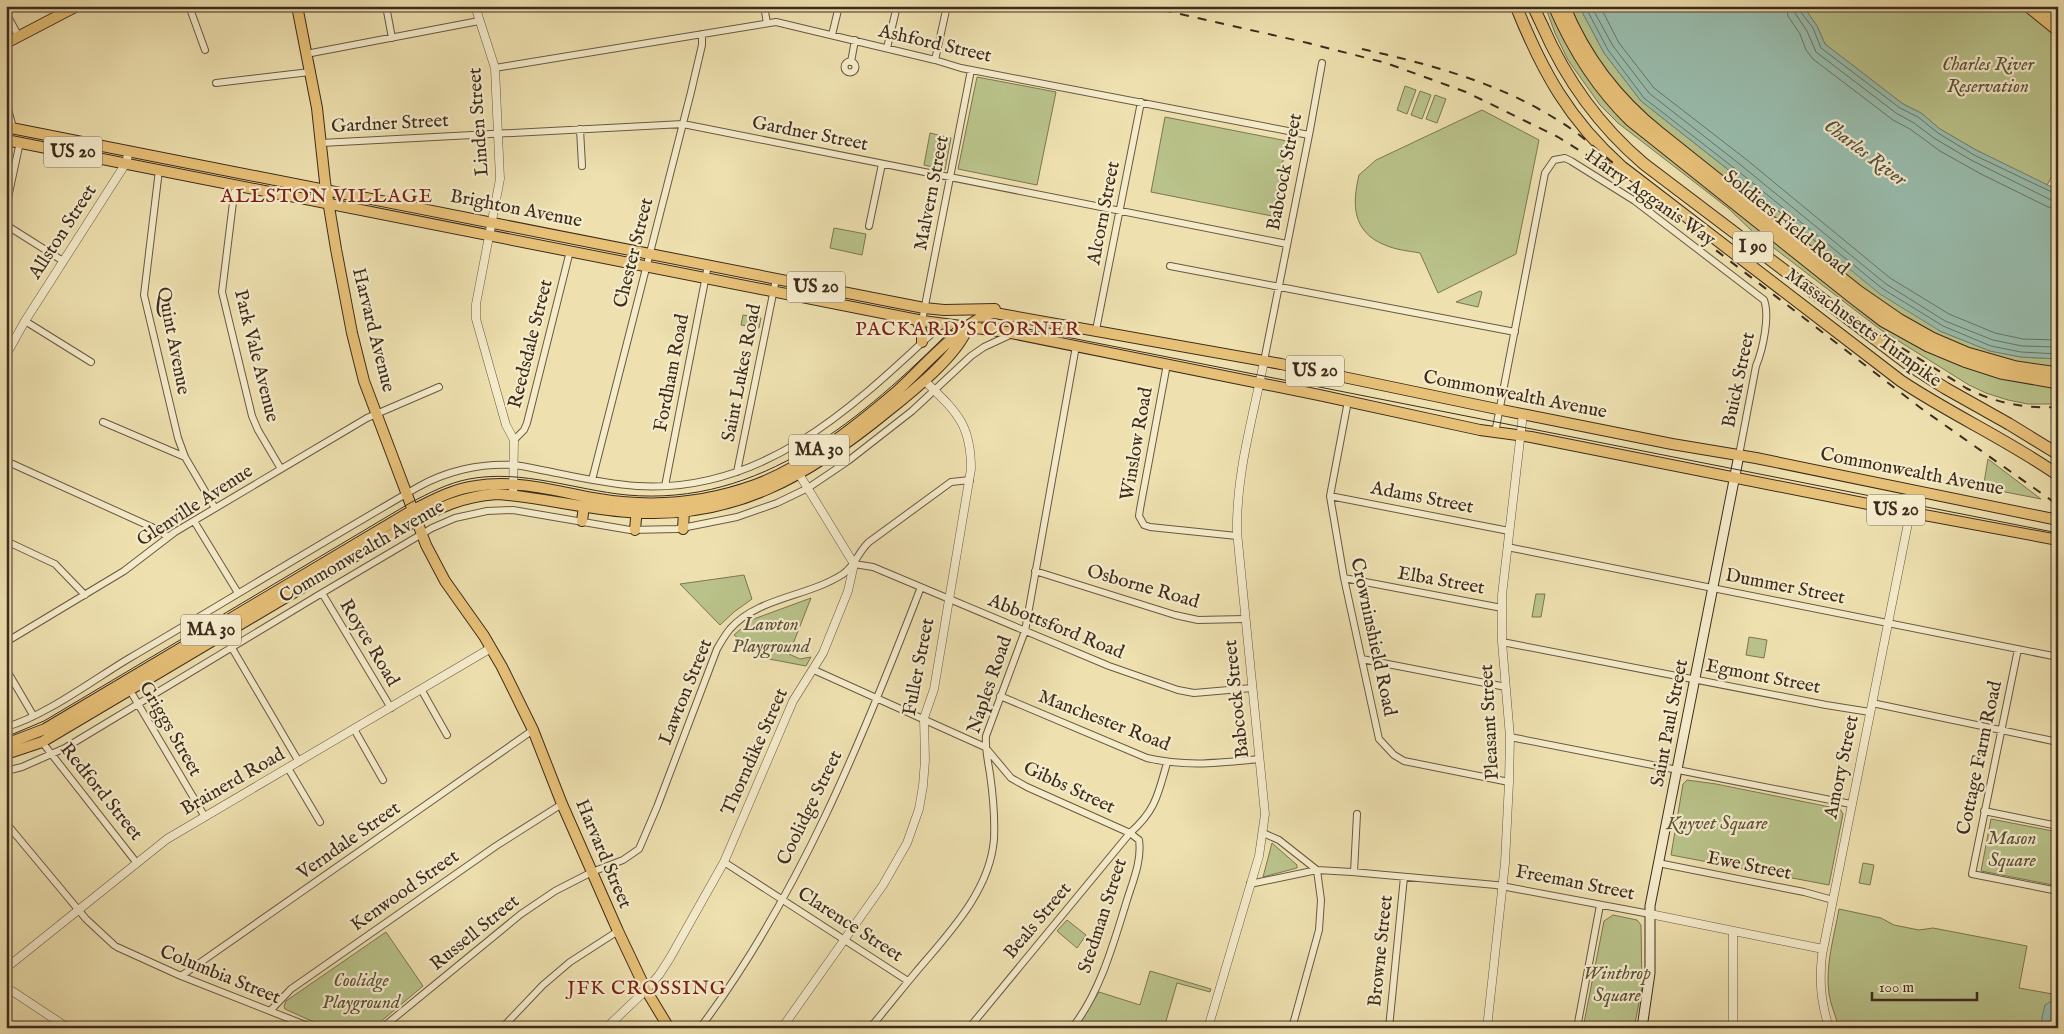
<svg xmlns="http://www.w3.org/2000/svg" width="2064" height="1034" viewBox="0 0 2064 1034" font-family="'IM FELL English',serif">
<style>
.green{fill:#b9c28a;stroke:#7c7653}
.water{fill:#99bdae;stroke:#758374}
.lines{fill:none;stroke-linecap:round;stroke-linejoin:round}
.shore{stroke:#6c7465;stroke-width:1}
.minor-casing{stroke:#6a5841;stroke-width:8}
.tertiary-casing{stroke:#6a5841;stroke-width:9}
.secondary-casing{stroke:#3e2b1c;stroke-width:11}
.primary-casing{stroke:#3e2b1c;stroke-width:12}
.trunk-casing{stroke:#3e2b1c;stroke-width:12}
.motorway-casing{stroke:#3e2b1c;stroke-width:13}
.minor{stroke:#f4ebcb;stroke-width:6}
.tertiary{stroke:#f4ebcb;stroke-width:8}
.secondary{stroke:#f4ebcb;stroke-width:9}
.primary{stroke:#e7c078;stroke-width:10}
.trunk{stroke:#e7c078;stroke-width:10}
.motorway{stroke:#e7c078;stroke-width:11}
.tram{stroke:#3e2b1c;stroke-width:1}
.rail{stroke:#3e2b1c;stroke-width:2;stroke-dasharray:9 9;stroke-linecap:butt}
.motorway-bridge-casing{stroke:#3e2b1c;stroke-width:13;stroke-linecap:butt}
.motorway-bridge{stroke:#e7c078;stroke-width:11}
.labels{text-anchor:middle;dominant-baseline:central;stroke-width:4.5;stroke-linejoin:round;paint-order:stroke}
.shield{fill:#f4ebcb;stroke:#756550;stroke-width:1}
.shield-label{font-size:18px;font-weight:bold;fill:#3e2b1c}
.street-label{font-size:19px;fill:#3e2b1c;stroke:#f4ebcb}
.park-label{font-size:19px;font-style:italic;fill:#5d5138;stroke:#f4ebcb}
.water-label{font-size:20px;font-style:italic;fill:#555040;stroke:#f4ebcb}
.neighbourhood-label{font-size:20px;letter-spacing:1px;fill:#7a1f14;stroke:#f4ebcb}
</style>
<rect width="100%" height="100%" fill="#eee0af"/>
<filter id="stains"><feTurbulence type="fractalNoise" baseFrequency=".004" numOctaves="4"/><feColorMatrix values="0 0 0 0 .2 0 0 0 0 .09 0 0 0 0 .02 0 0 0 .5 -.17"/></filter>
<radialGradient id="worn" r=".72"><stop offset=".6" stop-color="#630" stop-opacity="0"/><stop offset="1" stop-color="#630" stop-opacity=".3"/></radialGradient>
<!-- green -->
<path class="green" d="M1545,6H1579L1604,53L1641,101L1735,175L1835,258L1940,331L1990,351L2021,357L2058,359V404H2028L2008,400L1986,393L1969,385L1881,330L1753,232L1728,208L1618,123L1600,105L1568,60L1555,33Z
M1803,6H2058V166L2047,185L1976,150L1940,129L1921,113L1903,104L1825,44L1817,26Z
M977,77L1056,92L1037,185L958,169Z
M1405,86L1416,90L1407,114L1397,110Z
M1420,91L1431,95L1422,119L1411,115Z
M1435,95L1446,99L1437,123L1426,119Z
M1482,110L1539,140L1516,254L1438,293L1420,253C1409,251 1396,250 1385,245C1352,232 1352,204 1359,175L1376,160Z
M1165,117L1287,141L1272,216L1151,192Z
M930,133L951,138L945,170L924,165Z
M834,228L866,234L862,255L830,248Z
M1480,291L1482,292L1478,307L1456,302Z
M743,315L761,318L759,328L741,325Z
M1988,459L2041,499L1959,483H1984Z
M744,575L752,599L734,612L720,625L680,584Z
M1536,594H1545L1541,617H1532Z
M811,598L789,654L800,659L811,657L806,666L769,659L757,653L734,635L751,620Z
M1749,637L1767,640L1764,658L1746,655Z
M1687,780L1716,784L1840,809L1843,814L1829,885L1671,855L1683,784Z
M1991,819L2058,832V886L1981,871Z
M1272,843L1297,865V868L1263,877Z
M1863,863L1874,865L1870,885L1859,883Z
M1839,909L1881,918L1894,925L1919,930L1933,928L2027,946L2019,988L2058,995V1028H1839C1836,1017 1831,1006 1829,994C1825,966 1834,937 1839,909Z
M1613,915L1637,920L1641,925L1642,988L1634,1028H1583L1604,921Z
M1067,920L1086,935L1077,948L1057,931Z
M386,932L423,986L373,1028H327L285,1009L284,1006L286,1001Z
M1150,971L1211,989L1210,992L1177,983L1164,1028H1077L1099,992L1140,1005Z"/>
<!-- water -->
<path class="water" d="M1579,6H1803L1817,26L1825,44L1903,104L1921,113L1940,129L1976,150L2058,190V359L2021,357L1990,351L1940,331L1880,294L1735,175L1641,101L1604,53Z
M2052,1001L2058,1003V1028H2042V1017L2045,1005Z"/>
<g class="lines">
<!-- shore -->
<path class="shore" d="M1585,6L1608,50L1644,98L1738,171L1883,289L1943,326L1991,346L2021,352L2058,354
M1591,6L1613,46L1649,93L1742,166L1886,284L1945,321L1993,340L2022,346L2058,347
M1600,6L1619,43L1654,88L1747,160L1890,278L1949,314L1995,333L2023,339L2058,340
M1786,6L1788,16L1800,34L1806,50L1813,59L1893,120L1910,129L1940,151L1981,174L2048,207L2058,208
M1793,6L1795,13L1807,31L1816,52L1896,113L1914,123L1934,138L1971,160L2051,200L2058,201
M1800,6V11L1813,28L1821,48L1900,108L1918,117L1938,133L1974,155L2058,195"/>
<defs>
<path id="minor" d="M189,6L205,50
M386,6L392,38
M764,6L767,23
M6,13L19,37
M832,35L839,6
M887,48L897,6
M306,54L479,21
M935,60L947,6
M844.5 67a5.5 5.5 0 1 1 11 0a5.5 5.5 0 1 1-11 0Z
M851,62L855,40
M495,68L776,22L935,60L961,68L1309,135
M216,83L310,72
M6,101L13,128
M580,129L582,166
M321,143L683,124L1287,244
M159,170L144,295L178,438L185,457L215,508
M235,186L222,292L252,416L258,430L281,469
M6,207L20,142
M6,225L63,261
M869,226L882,164
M1170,266L1515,332
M25,321L91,362
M922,321L971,70
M1096,330L1141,102
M1264,361L1310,130L1322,63
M1167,364L1140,509L1139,516L1144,525L1150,527L1237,536
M1348,401L1330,496L1344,578L1379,739L1394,755L1404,761L1509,782
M103,422L185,457
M1495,433L1545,173L1554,160L1565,158L1571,161L1635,201L1764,300C1770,316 1763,349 1756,366L1739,455
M514,440L524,430L527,423L570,251
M6,461L156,529L168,537
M737,472L776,279
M592,480L691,92L702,45V34
M665,486L708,265
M1330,496L1509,531
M194,521L238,593
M6,541L55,564L85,595
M1507,547L2058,657
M854,564L873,567L1109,666L1178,690L1194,693L1252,688
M1035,571L1175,615L1198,620L1245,619
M1344,578L1502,608
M322,593L391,708
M233,629L231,642L232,648L299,762
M6,642L124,571L175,532L367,418L439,387
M1502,642L1826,705L1870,712
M2018,649L1972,874L2058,891
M1362,659L1506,687
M6,669L33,715
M814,670L985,747L1011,778L1027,787L1130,833L1139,840C1142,860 1133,881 1127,900C1114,942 1100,993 1072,1028
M128,687L205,817
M421,689L447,735
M1000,696L1147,758C1185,767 1222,763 1260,759
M1872,703L2058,742
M6,727C45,716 93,680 128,659C225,602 321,543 418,487C446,471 481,463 513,465C524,466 536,469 547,471C576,477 606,484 637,486C765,494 855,405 942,324
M354,729L383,780
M1510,737L1851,804
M42,742L136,862
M288,768L320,822
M6,771L22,767L65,748L322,593L432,528L455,518L487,511L513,510L630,530L677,529L737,517L777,503L808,488L848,461L912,411L971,356L984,347L1012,334
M1984,811L2058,826
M6,823L86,919L114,945
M1263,833L1279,840L1317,870
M724,862L908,981
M1658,863L1804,892L1833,900
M1354,872L1357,814
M1250,884L1317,870L1352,872L1496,885L1650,914
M117,947L181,976L313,1028
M181,976L533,730
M270,1011L291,989L496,846L562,804
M382,1028L521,914L555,891L592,872L623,860L639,849L657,807L717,649C721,642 725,635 730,629C758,597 808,597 843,574C855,566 858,552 869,542L951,482L970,480
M502,1028L543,985L570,962L618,931
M700,1028C799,896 862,740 921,587
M870,1028C886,1009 901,990 916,972C949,933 990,891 994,839C995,817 993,795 990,774C988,761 985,749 986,736L1025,631L1076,346
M969,1028L1130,833C1156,810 1158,794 1167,763
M1292,1028L1319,930L1321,900L1317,870
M1389,1028L1404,877
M1577,1028L1600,905"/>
<path id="tertiary" d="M475,6L495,68L500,179L476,304V319L506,425L514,440L513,495
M6,355L25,321L126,163L129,151
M1650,914L1823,949
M1733,931V1028
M6,968L167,839L491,648
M6,987L68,1028
M606,1028L646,990L659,975L670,958L724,862L793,701L823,653L848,591L854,564L799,474
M782,1028L883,885L907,843L919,809L923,786L925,760L924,718L934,689L971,469C971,422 955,411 924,380
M1208,1028L1259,856L1265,814L1237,532C1236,473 1253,418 1264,361
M1487,1028L1505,863L1509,782L1510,737L1502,642V595L1523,414
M1829,1028C1821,1001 1819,983 1822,955L1910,513"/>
<path id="secondary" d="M1642,1028L1650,973V906L1739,455"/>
<path id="primary" d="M297,6L317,108L325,182L336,249L352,333L364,381L426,545L445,581L484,636L502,667L533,730L562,804L618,931L646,990L669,1028
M6,43L77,6
M6,127L924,308L944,310L995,309
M6,140L923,321L1006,332L1319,395L1480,430L1531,437L1903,511L2058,540
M917,320L922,333V342
M582,521L584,506
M683,529L684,511
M635,530L637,507
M6,744L45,729L413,510C433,500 453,489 476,486C517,479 559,492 599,499C652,508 705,503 755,485C807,465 855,427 896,392C920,371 967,316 995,313L1281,364L1492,408L1672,444L1756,458L2058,520
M6,754L42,742L401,529C436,510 456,497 497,494C541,497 584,509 628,512C733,521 810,475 888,411C912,392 958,355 968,327"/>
<path id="trunk" d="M2027,6L2058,31
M2042,6L2058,19
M2054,6L2058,9"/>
<path id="motorway" d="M1516,6C1542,71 1569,120 1622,167L1901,381C1952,415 2008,440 2058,475
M1533,6L1542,25
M1554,6C1573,50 1597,88 1631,121L1853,298L1883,321L1928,346L1964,361L2001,373L2058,383
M1564,6C1585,57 1617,99 1660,133L1858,291L1900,320L1932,338L1967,353L2016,367L2058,373
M2009,424L2058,454"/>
</defs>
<!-- minor casing -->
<use href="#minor" class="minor-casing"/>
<!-- tertiary casing -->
<use href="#tertiary" class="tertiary-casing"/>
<!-- secondary casing -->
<use href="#secondary" class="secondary-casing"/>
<!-- primary casing -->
<use href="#primary" class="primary-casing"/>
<!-- trunk casing -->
<use href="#trunk" class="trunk-casing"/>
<!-- motorway casing -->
<use href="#motorway" class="motorway-casing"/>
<!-- minor -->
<use href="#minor" class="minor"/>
<!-- tertiary -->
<use href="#tertiary" class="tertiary"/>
<!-- secondary -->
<use href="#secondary" class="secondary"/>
<!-- primary -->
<use href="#primary" class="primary"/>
<!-- trunk -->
<use href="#trunk" class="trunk"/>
<!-- motorway -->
<use href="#motorway" class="motorway"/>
<!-- tram -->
<path class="tram" d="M6,737L44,721L410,503C429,493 448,483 469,479C522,469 575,490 627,495C761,507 863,418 952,329C975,313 1025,329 1051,334L2058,533"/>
<!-- rail -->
<path class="rail" d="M1145,6L1308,43L1386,63L1466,92L1558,137L1617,174L1922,409L2058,505
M1362,49C1429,64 1500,83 1559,121C1581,134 1599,152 1619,168
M1651,173L1781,272L1966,388C1995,403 2026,409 2058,407"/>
<defs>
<path id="motorway-bridge" d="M1542,25C1566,80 1598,125 1644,164L1912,367L1945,388L2009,424"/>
</defs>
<!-- motorway-bridge casing -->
<use href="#motorway-bridge" class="motorway-bridge-casing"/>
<!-- motorway-bridge -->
<use href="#motorway-bridge" class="motorway-bridge"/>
</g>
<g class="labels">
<!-- shield labels -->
<g class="shield">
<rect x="44" y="136.5" width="58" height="31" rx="4"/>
<rect x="1733" y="231.5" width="40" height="31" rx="4"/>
<rect x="787" y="271.5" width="58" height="31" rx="4"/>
<rect x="1286" y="355.5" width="58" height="31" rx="4"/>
<rect x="789" y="434.5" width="60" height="31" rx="4"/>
<rect x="1867" y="494.5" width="58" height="31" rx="4"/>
<rect x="181" y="614.5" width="60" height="31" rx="4"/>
</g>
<g class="shield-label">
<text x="73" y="152">US 20</text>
<text x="1753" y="247">I 90</text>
<text x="816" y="287">US 20</text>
<text x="1315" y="371">US 20</text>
<text x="819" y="450">MA 30</text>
<text x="1896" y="510">US 20</text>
<text x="211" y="630">MA 30</text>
</g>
<!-- street labels -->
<g class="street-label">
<text transform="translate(935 44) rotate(13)">Ashford Street</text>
<text transform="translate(479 122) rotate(-94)">Linden Street</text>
<text transform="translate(390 124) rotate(-3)">Gardner Street</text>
<text transform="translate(810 134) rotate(11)">Gardner Street</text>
<text transform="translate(1285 172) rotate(-79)">Babcock Street</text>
<text transform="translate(932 193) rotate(-79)">Malvern Street</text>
<text transform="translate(1650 198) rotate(35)">Harry Agganis Way</text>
<text transform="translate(516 209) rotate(11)">Brighton Avenue</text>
<text transform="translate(1104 213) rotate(-79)">Alcorn Street</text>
<text transform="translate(1786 223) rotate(39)">Soldiers Field Road</text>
<text transform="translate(63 232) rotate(-57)">Allston Street</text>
<text transform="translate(634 253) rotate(-76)">Chester Street</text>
<text transform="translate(1863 328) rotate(36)">Massachusetts Turnpike</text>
<text transform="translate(373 330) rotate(76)">Harvard Avenue</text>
<text transform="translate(173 341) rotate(79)">Quint Avenue</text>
<text transform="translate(531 344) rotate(-76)">Reedsdale Street</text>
<text transform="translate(256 356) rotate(76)">Park Vale Avenue</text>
<text transform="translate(672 373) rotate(-79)">Fordham Road</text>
<text transform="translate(742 373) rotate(-79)">Saint Lukes Road</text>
<text transform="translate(1739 380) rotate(-78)">Buick Street</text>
<text transform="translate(1515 395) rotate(11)">Commonwealth Avenue</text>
<text transform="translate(1137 444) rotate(-80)">Winslow Road</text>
<text transform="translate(1912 472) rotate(11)">Commonwealth Avenue</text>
<text transform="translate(1422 498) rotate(11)">Adams Street</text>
<text transform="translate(195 506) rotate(-33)">Glenville Avenue</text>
<text transform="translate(362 552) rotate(-30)">Commonwealth Avenue</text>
<text transform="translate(1441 581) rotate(10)">Elba Street</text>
<text transform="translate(1143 587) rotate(16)">Osborne Road</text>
<text transform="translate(1785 587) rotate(11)">Dummer Street</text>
<text transform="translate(1056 627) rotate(22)">Abbottsford Road</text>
<text transform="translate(1373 637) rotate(78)">Crowninshield Road</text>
<text transform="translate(369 643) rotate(59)">Royce Road</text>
<text transform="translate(919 667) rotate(-79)">Fuller Street</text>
<text transform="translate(1763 677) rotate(11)">Egmont Street</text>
<text transform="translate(990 685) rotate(-71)">Naples Road</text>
<text transform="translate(686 692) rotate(-68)">Lawton Street</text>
<text transform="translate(1237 699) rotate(-96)">Babcock Street</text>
<text transform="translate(1104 721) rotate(21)">Manchester Road</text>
<text transform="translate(1490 722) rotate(-93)">Pleasant Street</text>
<text transform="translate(1670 723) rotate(-79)">Saint Paul Street</text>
<text transform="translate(170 729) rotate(60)">Griggs Street</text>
<text transform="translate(755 752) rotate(-66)">Thorndike Street</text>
<text transform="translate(1980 758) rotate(-78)">Cottage Farm Road</text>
<text transform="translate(1842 767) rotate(-78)">Amory Street</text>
<text transform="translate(233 782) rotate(-30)">Brainerd Road</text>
<text transform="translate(1069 788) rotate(25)">Gibbs Street</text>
<text transform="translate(101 792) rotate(51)">Redford Street</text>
<text transform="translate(810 808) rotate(-64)">Coolidge Street</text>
<text transform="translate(349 841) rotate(-35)">Verndale Street</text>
<text transform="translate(603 854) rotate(67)">Harvard Street</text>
<text transform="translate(1749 866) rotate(11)">Ewe Street</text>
<text transform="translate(1575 883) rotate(11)">Freeman Street</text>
<text transform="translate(405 891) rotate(-35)">Kenwood Street</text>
<text transform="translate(1103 916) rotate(-72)">Stedman Street</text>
<text transform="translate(1038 921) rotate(-50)">Beals Street</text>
<text transform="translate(850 925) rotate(33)">Clarence Street</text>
<text transform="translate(475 933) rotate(-39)">Russell Street</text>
<text transform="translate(1381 951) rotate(-84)">Browne Street</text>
<text transform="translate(220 975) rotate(22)">Columbia Street</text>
</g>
<!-- park labels -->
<g class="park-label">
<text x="1988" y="65">Charles River<tspan x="1988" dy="22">Reservation</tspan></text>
<text x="771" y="625">Lawton<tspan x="771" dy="22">Playground</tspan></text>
<text x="1717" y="824">Knyvet Square</text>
<text x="2012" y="839">Mason<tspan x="2012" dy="22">Square</tspan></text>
<text x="1617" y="974">Winthrop<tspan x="1617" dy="22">Square</tspan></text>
<text x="361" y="981">Coolidge<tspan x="361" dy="22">Playground</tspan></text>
</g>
<!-- water labels -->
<g class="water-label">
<text transform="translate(1865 153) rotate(37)">Charles River</text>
</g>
<!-- neighbourhood labels -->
<g class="neighbourhood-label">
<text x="327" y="196">ALLSTON VILLAGE</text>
<text x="968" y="329">PACKARD'S CORNER</text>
<text x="647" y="988">JFK CROSSING</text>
</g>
</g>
<!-- margin -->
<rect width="2064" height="1034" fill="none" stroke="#eee0af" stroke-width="25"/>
<rect x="8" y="8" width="2049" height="1019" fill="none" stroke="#3e2b1c" stroke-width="2.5"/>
<rect x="12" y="12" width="2039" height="1009" fill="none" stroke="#3e2b1c"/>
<!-- scale -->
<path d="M1872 992v8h105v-8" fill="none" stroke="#3e2b1c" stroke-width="2.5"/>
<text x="1879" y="992" font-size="15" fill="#3e2b1c" stroke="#f4ebcb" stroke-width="4" paint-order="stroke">100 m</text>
<rect width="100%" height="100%" filter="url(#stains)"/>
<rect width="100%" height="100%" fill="url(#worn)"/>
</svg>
